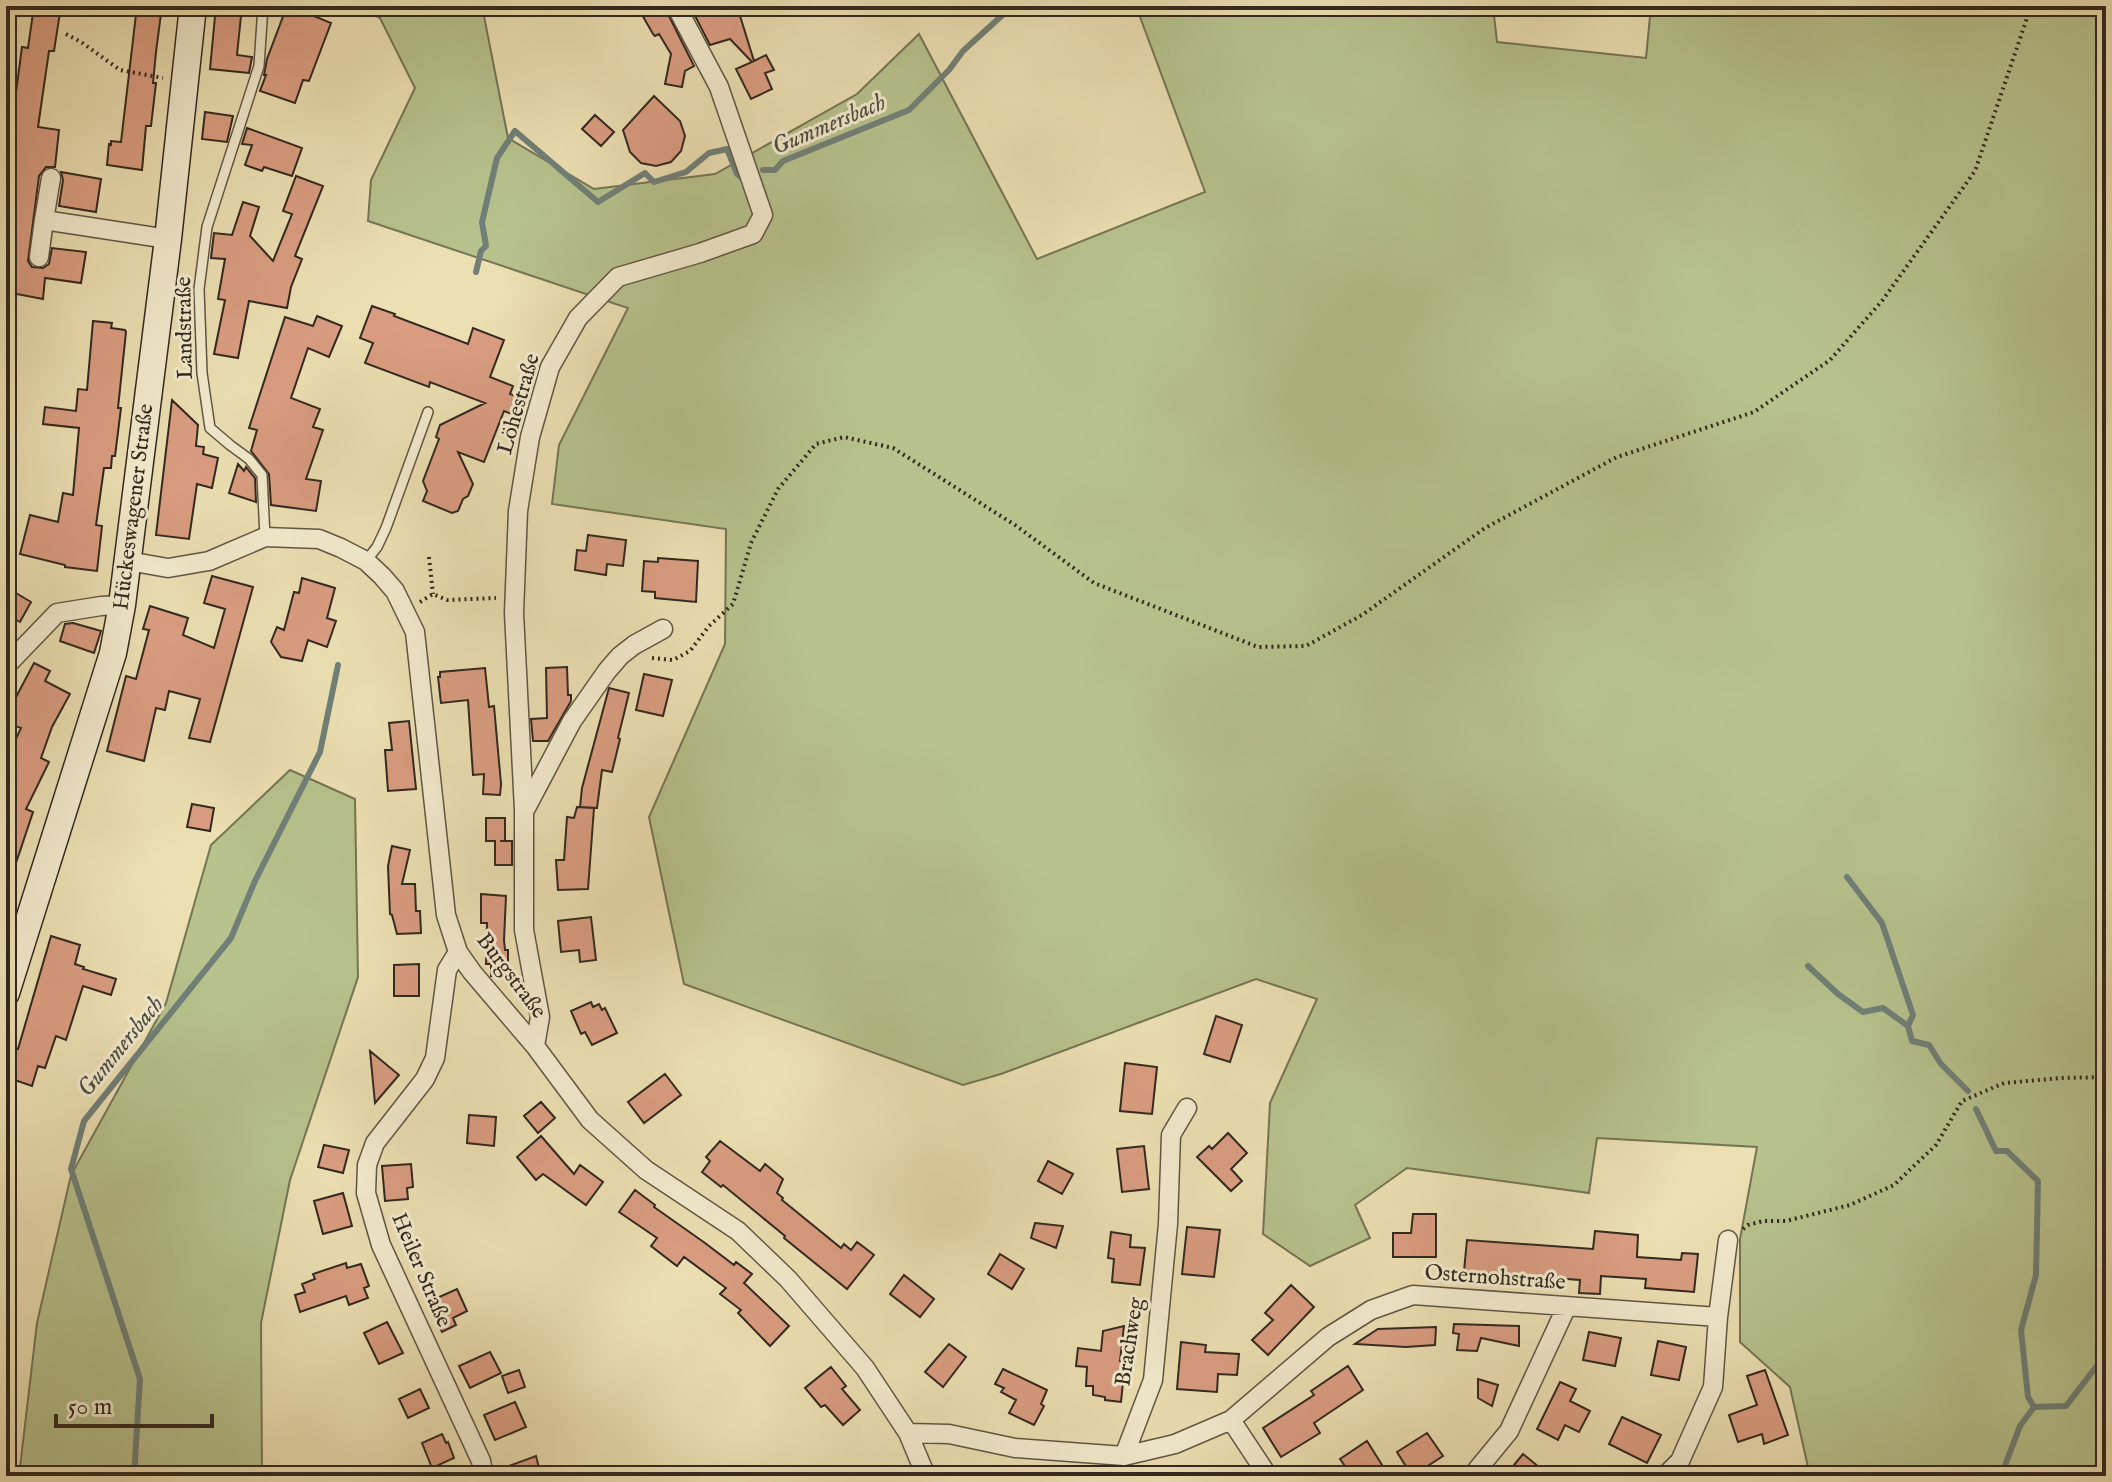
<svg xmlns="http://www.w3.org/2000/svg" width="2112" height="1482" viewBox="0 0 2112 1482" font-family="'IM FELL English',serif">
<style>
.green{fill:#b7c28d;stroke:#747556;stroke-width:2}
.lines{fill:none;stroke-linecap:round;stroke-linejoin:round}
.stream{stroke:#708078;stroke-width:6}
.building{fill:#da9d81;stroke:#32281f;stroke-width:2}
.lane-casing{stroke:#605644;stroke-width:12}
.street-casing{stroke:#605644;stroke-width:21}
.secondary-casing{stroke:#32281f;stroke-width:29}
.path{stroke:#32281f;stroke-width:4;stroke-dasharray:2 4;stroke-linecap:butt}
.lane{stroke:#f3ebce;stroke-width:9}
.street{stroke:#f3ebce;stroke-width:18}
.secondary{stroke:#f3ebce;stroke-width:26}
.labels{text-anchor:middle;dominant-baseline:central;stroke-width:6;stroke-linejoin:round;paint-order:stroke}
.street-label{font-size:22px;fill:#32281f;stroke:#f3ebce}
.water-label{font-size:24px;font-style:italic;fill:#4c4d44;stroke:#f3ebce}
</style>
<rect width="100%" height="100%" fill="#ece0b3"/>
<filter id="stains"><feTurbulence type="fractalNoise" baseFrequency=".0025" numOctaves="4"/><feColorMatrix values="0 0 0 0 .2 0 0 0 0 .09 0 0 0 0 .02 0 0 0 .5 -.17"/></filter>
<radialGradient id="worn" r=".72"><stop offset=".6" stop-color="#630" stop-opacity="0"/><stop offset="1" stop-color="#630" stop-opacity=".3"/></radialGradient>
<!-- green -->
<path class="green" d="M358,6H482L508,138L594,189L715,174L857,94L919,34L1037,259L1205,192L1136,6H1493L1497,42L1646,58L1651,6H2106V1476H1810L1790,1387L1740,1342V1239L1757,1147L1597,1138L1589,1193L1407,1168L1355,1205L1370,1238L1310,1266L1263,1234L1270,1103L1317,999L1256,979L1001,1074L963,1085L684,984L649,817L725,644L726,529L552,504L559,445L628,308L368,221L371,180L415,88L380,18Z
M290,770L355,799L358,977L290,1180L261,1323L262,1476H19L37,1323L71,1175L166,1003L211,845Z"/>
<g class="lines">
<!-- stream -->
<path class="stream" d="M763,170H775L783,161L909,110L949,70L963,51L1008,10L1007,6
M476,272L481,251L486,246L482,222L497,158L515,131L598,202L645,173L654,182L686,172L709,153L727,149L737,174L742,178
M1847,877L1882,923L1913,1015L1908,1026L1912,1041L1929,1045L1941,1064L1968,1091
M1808,966L1838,994L1863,1012L1883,1008L1908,1026
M1976,1109L1996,1151H2007L2038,1181L2036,1275L2021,1330L2028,1397L2034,1407
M134,1476L140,1379L71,1169L84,1121L231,938L255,881L320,752L338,665
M2001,1476L2020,1426L2034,1407L2066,1406L2106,1354"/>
</g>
<!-- building -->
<path class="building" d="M34,6H61L54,51H49L38,127L59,130L55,167H46L39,176L28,261L32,267L43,268L49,264L52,248L86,252L81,283L45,278L43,299L6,292V130H11L22,47L28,48Z
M137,6H162L156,52L153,83H156L151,126H146L142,170L107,165L109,144L111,145V141L121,142Z
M216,6H242L237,55L252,57L249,73L210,69Z
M287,6H306L304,12L331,23L309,81L303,80L295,103L260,91L266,75H264L267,59Z
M637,6H664L694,66L685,71L682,87L665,84L671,54L659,34L655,36L653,34Z
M690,6H737L754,61L766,55L774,70L765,73L772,89L751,99L736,69L752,62L730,39L710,45Z
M654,96L680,121L685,136L681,151L671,162L656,166L641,163L630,152L623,130Z
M205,112L233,116L227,142L202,139Z
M595,115L614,132L601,146L582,129Z
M247,128L302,148L292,176L264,167L262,171L245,165L252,145L242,144Z
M61,172L101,179L96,212L59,206L63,180Z
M296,176L323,186L295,256L302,259L291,287L287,308L249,301L238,358L214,354L225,300L218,299L225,259L211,258L214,233L232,235L243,202L259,207L250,236L273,261L292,214L283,211Z
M372,306L395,314L394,316L468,344L473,328L504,340L490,377L513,386L510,394L526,400L520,417L504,411L484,462L458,452L473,484L468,496L463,499L458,511L452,513L423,501L427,491L423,481L439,439L436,437L440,425L485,403L430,382L429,387L365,363L373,343L360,338Z
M317,316L342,326L329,357L308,348L291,398L320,409L313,427L323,430L306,479L321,481L316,511L271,505L269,474L251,451L257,430L249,428L285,317L313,326Z
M93,321L112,323L111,328L125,330L126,332L118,408H121L115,456H112L111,468H104L96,525L102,526L97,571L65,567V565L20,554L30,515L58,522L63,493L73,495L79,428L43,424L45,407L76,411L78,389L87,390Z
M172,400L198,425L196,446L204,447L203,454L218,458L212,488L197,484L189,539L156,535Z
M238,464L244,471L246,467L255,478L256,502L229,493Z
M588,535L626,540L623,566L607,564L606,575L575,570L577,550L586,551Z
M658,558L698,561L696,602L655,598V592L642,591L644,561L658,562Z
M212,576L253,587L210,742L189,738L200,699L169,691L165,710L156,708L144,761L107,751L126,676L136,679L149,630L143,629L150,606L188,618L183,635L214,648L225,609L204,603Z
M302,578L335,588L327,618L336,621L327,647L308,640L302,661L281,657L271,642L277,627L284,630L294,592L299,593Z
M6,587L31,602L20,622L6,614Z
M73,623L101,631L94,653L60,641L65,624Z
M34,663L50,671L45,681L70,694L52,727L41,758L49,762L26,809L33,812L9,884H6V760L21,728L7,723L15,699Z
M567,667L568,695H571V701L548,741H533L531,719L547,718L546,668Z
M485,668L489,707L494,706L501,784L500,795L483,794L484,774L473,775L468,700L441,703L438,677H440V672Z
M644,674L672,680L663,716L636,710Z
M609,688L629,693L618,738L620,739L612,772L602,770L597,808L580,807L582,788Z
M409,721L416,789L388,791L385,750H392L389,723Z
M192,804L214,808L210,831L187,827Z
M577,807L594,808L588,889L558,890L556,860H564L567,817L574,818Z
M486,818H505V841H500H512V865H495V841H486Z
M392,846L410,850L402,884H415L416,911H420L421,933L397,934L392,915L390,914L388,866Z
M481,894L506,896L504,940L505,950H508V976H491V964H486L487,923H481Z
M591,917L596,960L580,962L579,950L561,952L558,921Z
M51,936L80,945L75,964L84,967L83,969L116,979L111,995L83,986L66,1040L56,1036L45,1068L38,1066L32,1086L6,1077V1070L13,1048L18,1049Z
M419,964V996H394V965Z
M591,1002L593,1007L599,1004L602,1010L605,1008L617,1033L592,1045L585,1032L581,1034L571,1011Z
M1216,1016L1242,1025L1230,1062L1204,1054Z
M370,1051L399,1075L375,1103Z
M1125,1063L1157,1067L1152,1114L1120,1111Z
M665,1074L681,1095L644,1123L628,1102Z
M541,1102L555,1118L538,1133L524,1116Z
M469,1115L496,1117L494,1146L467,1143Z
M1228,1133L1247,1153L1231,1169L1242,1181L1231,1191L1197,1157L1209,1146L1212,1149Z
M541,1136L574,1174L580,1165L603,1182L586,1205L543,1174L536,1180L517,1157Z
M720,1141L760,1171L765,1164L783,1179L777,1193L783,1198L782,1200L841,1248L844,1244L851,1250L857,1242L874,1255L847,1289L784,1238L785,1236L723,1185L721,1187L702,1172L710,1161L706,1157Z
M324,1145L349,1150L343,1173L318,1167Z
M1144,1146L1149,1189L1122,1192L1117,1149Z
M1048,1161L1073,1174L1062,1194L1038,1181Z
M411,1164L413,1187L407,1188L408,1199L385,1201L382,1166Z
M635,1190L655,1205L654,1207L705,1243L734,1265L736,1262L752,1274L744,1283L789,1326L770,1346L738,1313L741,1310L720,1294L726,1288L684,1257L677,1266L651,1246L657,1238L619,1212Z
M343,1193L352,1226L323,1234L314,1201Z
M1413,1214H1436V1257H1393V1233H1411Z
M1035,1223L1063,1226L1056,1248L1031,1238Z
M1187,1227L1220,1230L1214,1277L1182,1274Z
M1595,1231L1638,1235L1637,1257L1681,1260L1682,1253L1698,1254L1694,1292L1645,1288L1646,1279L1601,1276L1600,1294L1579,1293L1580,1280L1464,1271L1467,1240L1593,1249Z
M1111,1232L1131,1235L1130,1247L1145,1248L1140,1285L1112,1282L1114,1259L1108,1258Z
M1000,1254L1024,1269L1012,1289L988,1274Z
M346,1263L347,1268L361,1264L369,1286L364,1288L368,1298L349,1305L346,1296L300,1312L295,1295L305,1292L302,1284L315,1279L313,1274Z
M904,1275L934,1299L920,1317L890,1294Z
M1291,1285L1314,1307L1268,1355L1252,1340L1273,1320L1265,1313Z
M457,1289L467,1311L453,1318L456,1325L442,1332L428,1302Z
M387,1322L403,1353L379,1364L364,1333Z
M1454,1324L1519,1326V1346L1481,1338L1477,1351L1457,1350L1459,1334L1453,1333Z
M1124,1326L1120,1361L1125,1362L1121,1402L1105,1400V1397L1093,1395V1386H1086L1087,1367L1076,1366L1078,1348L1101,1351L1103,1331Z
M1436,1327L1435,1345L1406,1347L1355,1344L1378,1329Z
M1589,1332L1621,1338L1615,1366L1583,1360Z
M1658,1341L1686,1347L1679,1380L1651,1375Z
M1181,1342L1206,1345L1205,1352L1239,1354L1237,1375L1218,1374L1217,1392L1177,1389Z
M949,1344L966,1357L943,1387L925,1372Z
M490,1352L501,1373L470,1388L459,1366Z
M1348,1366L1363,1390L1314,1423L1320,1433L1281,1457L1263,1428L1314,1395L1311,1391Z
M831,1367L846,1386L842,1389L860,1410L843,1425L825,1405L821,1407L805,1388Z
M1003,1369L1047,1390L1041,1404L1044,1406L1034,1425L1009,1413L1016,1400L1001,1392L1004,1388L995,1384Z
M519,1370L525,1387L508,1393L502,1376Z
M1765,1370L1788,1435L1764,1444L1762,1434L1738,1442L1729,1415L1757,1405L1747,1376Z
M1478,1379L1498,1385L1492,1406L1478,1398Z
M1560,1382L1576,1389L1570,1401L1590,1411L1579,1432L1565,1425L1558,1440L1537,1429Z
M420,1389L429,1408L408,1418L399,1399Z
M515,1402L526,1427L495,1440L484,1415Z
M1622,1417L1661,1435L1647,1463L1609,1444Z
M1427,1433L1443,1456L1412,1476L1397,1452Z
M442,1434L446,1443L448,1442L454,1458L432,1468L422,1443Z
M1367,1441L1389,1476H1352L1340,1459Z
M1523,1454L1539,1467L1531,1476H1505Z
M536,1456L541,1476H496L495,1471Z"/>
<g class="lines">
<defs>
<path id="lane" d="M263,6L259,66L207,227L199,289L202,373L210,428L230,445L249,459L262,475L265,537
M366,561L377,547L386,528L428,412"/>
<path id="street" d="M51,178L44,220L168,239
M39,257L44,220
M128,561L168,568L209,561L265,537L319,539L341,548L366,561L382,576L395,591L415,632L446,915L458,952L472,972L535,1046L590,1120L646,1170L738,1231L788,1279L865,1368L908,1433L926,1476
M6,666L57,613L101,606L122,605
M526,808L572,721L607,671L620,656L634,645L663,629
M458,952L447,970L435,1058L425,1079L375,1143L367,1165L366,1193L381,1245L481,1461L484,1476
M535,1046L540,1017L524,930V810L514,613L518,511L530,437L550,367L578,318L618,277L700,253L753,234L763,215L719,87L676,6
M1231,1420L1268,1476
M908,1433L949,1434L1015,1448L1124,1456L1175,1444L1231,1420L1328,1337L1371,1310L1413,1295L1718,1317L1728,1240
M1124,1456L1153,1380L1168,1224L1171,1135L1187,1108
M1472,1476L1509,1431L1566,1308
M1665,1476L1680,1461L1713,1387L1718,1317"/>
<path id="secondary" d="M6,993L113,653L122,605L168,239L193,6"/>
</defs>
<!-- lane casing -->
<use href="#lane" class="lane-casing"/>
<!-- street casing -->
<use href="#street" class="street-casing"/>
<!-- secondary casing -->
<use href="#secondary" class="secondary-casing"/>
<!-- path -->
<path class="path" d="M66,34L81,42L120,70L163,78
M429,557L433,594
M420,602L433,594L447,600L496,598
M652,658L673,660L690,651L709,626L733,604L751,543L778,489L816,444L844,437L893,448L1015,525L1094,583L1258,647L1306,646L1362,615L1485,528L1617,457L1754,412L1830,360L1882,301L1975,171L2026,21L2027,6
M1743,1229L1748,1225L1763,1221H1786L1850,1205L1894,1185L1936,1145L1962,1101L2004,1083L2062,1078L2106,1077"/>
<!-- lane -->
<use href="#lane" class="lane"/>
<!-- street -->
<use href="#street" class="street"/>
<!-- secondary -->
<use href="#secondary" class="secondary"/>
</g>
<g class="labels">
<!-- street labels -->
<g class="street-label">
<text transform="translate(185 328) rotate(-91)">Landstraße</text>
<text transform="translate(519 404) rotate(-74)">Löhestraße</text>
<text transform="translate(134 507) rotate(-83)">Hückeswagener Straße</text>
<text transform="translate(511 976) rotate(53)">Burgstraße</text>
<text transform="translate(421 1270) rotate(67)">Heiler Straße</text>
<text transform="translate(1495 1278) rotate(4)">Osternohstraße</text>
<text transform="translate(1130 1342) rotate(-81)">Brachweg</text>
</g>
<!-- water labels -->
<g class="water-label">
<text transform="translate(829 125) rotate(-23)">Gummersbach</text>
<text transform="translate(121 1047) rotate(-51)">Gummersbach</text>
</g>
</g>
<!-- margin -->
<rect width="2112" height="1482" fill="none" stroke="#ece0b3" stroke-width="32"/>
<rect x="8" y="8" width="2096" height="1466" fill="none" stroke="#32281f" stroke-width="4"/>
<rect x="16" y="16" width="2080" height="1450" fill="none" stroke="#32281f" stroke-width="2"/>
<!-- scale -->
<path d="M56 1414v12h156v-12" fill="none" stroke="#32281f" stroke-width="4"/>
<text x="68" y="1414" font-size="24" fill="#32281f" stroke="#f3ebce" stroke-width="6" paint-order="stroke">50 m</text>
<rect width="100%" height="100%" filter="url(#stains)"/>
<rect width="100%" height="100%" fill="url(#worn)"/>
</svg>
